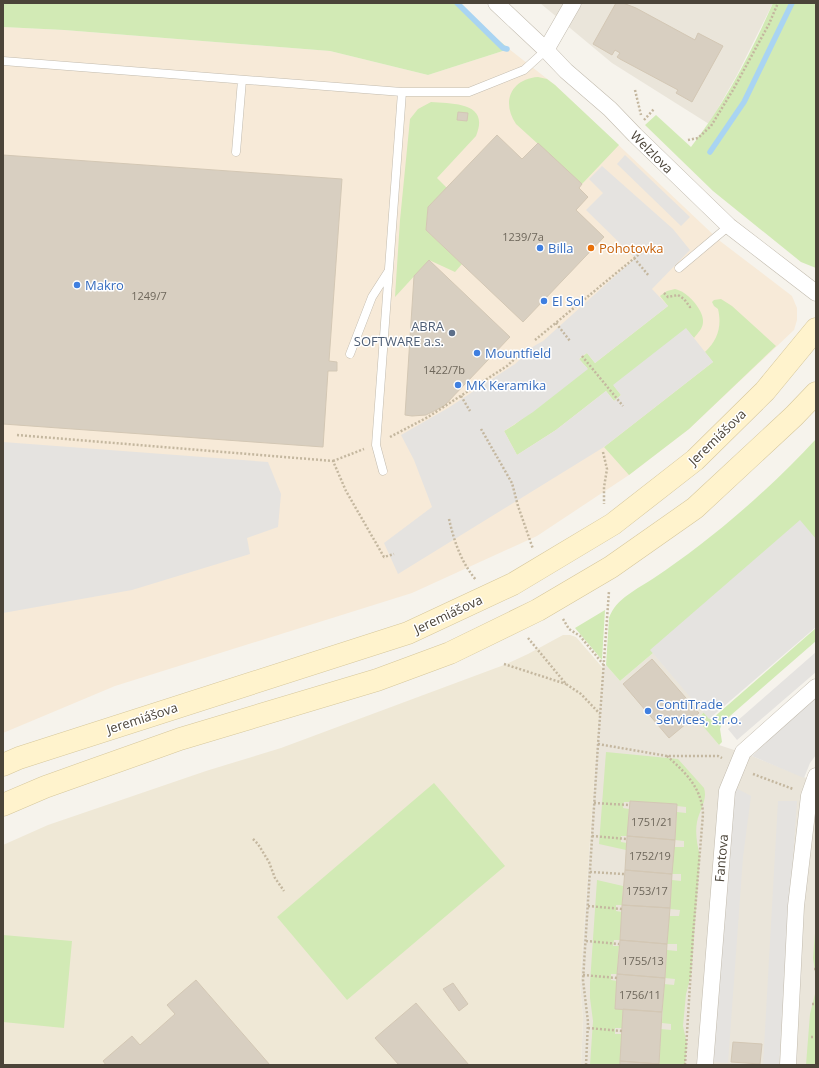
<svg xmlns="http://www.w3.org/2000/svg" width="819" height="1068" viewBox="0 0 819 1068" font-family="'Open Sans',sans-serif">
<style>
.residential{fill:#eae5da}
.commercial{fill:#f7ead8}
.education{fill:#efe8d6}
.green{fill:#d2eab5}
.parking{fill:#e5e3e0}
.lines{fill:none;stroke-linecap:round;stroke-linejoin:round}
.stream{stroke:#a9d4f2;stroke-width:5.5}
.building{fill:#d8cfc1;stroke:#d3c7b4}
.service-casing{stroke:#c2bbae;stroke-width:9}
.minor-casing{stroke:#c2bbae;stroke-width:17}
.secondary-casing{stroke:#d6c79b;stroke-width:23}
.path{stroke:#c4b79f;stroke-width:2.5;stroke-dasharray:2 2;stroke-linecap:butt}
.service{stroke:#fff;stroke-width:8}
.minor{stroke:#fff;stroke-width:16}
.secondary{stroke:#fff3cd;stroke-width:22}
.shop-dot{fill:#3f7fe0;stroke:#fff;stroke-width:1.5}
.food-dot{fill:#e8710a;stroke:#fff;stroke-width:1.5}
.service-dot{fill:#5c6f8a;stroke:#fff;stroke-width:1.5}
.labels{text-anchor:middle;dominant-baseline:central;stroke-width:3;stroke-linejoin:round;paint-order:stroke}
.number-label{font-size:11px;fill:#6e675b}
.street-label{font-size:13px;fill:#4b4439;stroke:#fff}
.shop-label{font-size:13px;fill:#366cbe;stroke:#fff;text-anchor:start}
.food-label{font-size:13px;fill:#c56008;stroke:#fff;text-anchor:start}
.service-label{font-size:13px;fill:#4e5e75;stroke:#fff;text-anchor:end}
</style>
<rect width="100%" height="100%" fill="#f6f3ec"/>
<!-- residential -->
<path class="residential" d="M540,3H773L737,75L709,124L612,63Z
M653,653L704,712L697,718L719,745L752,756L816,782V1065H581L583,1019L580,985L602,667L606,665L620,681Z"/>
<!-- commercial -->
<path class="commercial" d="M3,27L64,30L330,51L428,75L509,49L555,85L720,241L792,296L797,308V320L794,330L689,429L629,475L537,536L412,593L115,686L3,733Z"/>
<!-- education -->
<path class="education" d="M563,635H570L576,637L602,667L580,985L583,1019L581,1065H3V845L48,825L206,771L281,748L504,665L528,654Z"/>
<!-- green -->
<path class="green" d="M3,3H455L509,49L428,75L330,51L64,30L3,27Z
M773,3H816V268L801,262L713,191L645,125L656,115L691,147C725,103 751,53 773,3Z
M538,77L547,79L555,85L619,145L582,184L516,124C501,102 511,79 538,77Z
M431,102C454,104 490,102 476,136L437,178L447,188L428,207L426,230L462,264L455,272L429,260L395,297L400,220L410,119L418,109Z
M675,289C678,290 682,291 684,293C692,298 704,312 703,322C703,328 698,333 694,338L686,329L614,386L621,395L614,401L606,391L556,430L517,455L504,431L514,425L587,368L579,359L587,353L595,363L668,306L660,296L667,291Z
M721,299L732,306L776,346L689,429L629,475L604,447L713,362L705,352C718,340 722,326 718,309L714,306L712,302L714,300Z
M816,439V542L653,653L620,681L606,665L609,618C616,598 638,589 654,578C711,540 770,489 816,439Z
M605,610L602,660L575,628Z
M816,628V641L722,723L720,729L722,742L719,745L697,719L704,712L712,721L714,720L713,718Z
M606,752L678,759L704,788C708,800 699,811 697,822C695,833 697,844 700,856L691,975L686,994L683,1026L687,1044L685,1065H659L661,1029L671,1030V1024L662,1023L664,984L674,985L675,979L665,978L667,950L677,951V944H667L669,916H679L680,910L670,909L672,880L681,881V874H672L674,847H684V841L675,840L677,812L686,813V807L677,806V804L630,801L629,802H624L623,808L629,809L627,836H621V842L627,843L626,850L599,844Z
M434,783L505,866L347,1000L277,917Z
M597,880L623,886L622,905H616V911L622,912L620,940H614L613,946H619L617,974H611V980L617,981L615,1008L623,1009L622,1028H615V1034H622L620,1065H590L593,1021L590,998V983Z
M816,921V1065H806L810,1014L815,994L816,979L813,958Z
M3,935L72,941L64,1028L3,1022Z"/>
<!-- parking -->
<path class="parking" d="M625,155L690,217L681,226L617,164Z
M602,166L673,229L690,250L652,289L668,306L595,363L587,353L582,356L579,359L588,369L533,412L504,431L517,455L556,430L606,391L614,401L621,395L613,385L686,328L713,362L604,447L398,574L384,543L432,507L414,460L401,435L448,408L515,364L534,346L543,341L635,258L586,210L603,193L589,179Z
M3,442L268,462L281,494L278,527L247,538L250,554L132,590L3,613Z
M800,520L816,539V627L709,719L650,650Z
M816,652V672L737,740L728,729Z
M816,696V755L810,763L804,778L752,756Z
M736,788L751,796L743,857L728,1063L711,1062L731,806Z
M778,801H797L779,1065H763Z"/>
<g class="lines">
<!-- stream -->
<path class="stream" d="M457,3L503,48L507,49
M710,152L744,102L792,3"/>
</g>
<!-- building -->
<path class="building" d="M616,3H623L636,8L695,40L698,33L723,46L692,102L676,93L678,90L620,59L617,57L620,53L615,50L612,55L593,44Z
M458,112L468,113L467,121L457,120Z
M497,135L522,159L538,143L582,184L579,188L588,197L576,210L604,237L523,322L426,230L428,207Z
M3,155L342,179L329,361L337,362V371H328L323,447L3,424Z
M429,260L510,337L444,406L426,415L412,416L405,415L414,276Z
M652,659L699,713L669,738L623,684Z
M630,801L677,804L675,840L627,836Z
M627,836L675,840L672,874L625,870Z
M625,870L672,874L670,908L622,905Z
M622,905L670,908L667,944L620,940Z
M620,940L667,944L665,978L617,974Z
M617,974L665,978L662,1012L615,1009Z
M196,980L270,1065H106L103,1061L132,1036L140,1045L175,1014L167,1005Z
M453,983L468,1004L459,1011L443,989Z
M416,1003L469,1065H399L375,1038Z
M623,1009L662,1012L659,1064L620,1061Z
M733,1042L762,1044L760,1064L731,1062Z
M620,1061L659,1064V1065H620Z"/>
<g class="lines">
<defs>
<path id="service" d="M3,61L402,92H469L524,70L546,50
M236,152L242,80
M679,268L729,226
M350,354L372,297L388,272
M383,471L376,445L402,92"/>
<path id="minor" d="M496,3L546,50L566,71L610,109L635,135L729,226L816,293
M546,50L573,3
M705,1065L727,791L743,752L816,687
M788,1065L796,906L809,796L816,776"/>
<path id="secondary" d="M3,765L19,758L408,633L513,584L613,524L695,460L765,391L816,329
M3,805L45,787L180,739L377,680L450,653L538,610L611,567L695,508L794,416L816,393"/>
</defs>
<!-- service casing -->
<use href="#service" class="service-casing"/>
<!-- minor casing -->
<use href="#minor" class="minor-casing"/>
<!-- secondary casing -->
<use href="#secondary" class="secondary-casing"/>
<!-- path -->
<path class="path" d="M635,90L641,115
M644,120L654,109
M688,140L698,138L711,126L733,90L769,24L778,3
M634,258L649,276
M664,293L668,297L678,295L684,299L690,307L692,306
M556,323L570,341
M535,340L643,251
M582,356L623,406
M461,396L470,411
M481,429L512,483L518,506L533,549
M17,435L333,461L346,491L384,557L394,554
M390,437L428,417L507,366L521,353
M603,452L607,469L604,487V504
M333,461L364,449
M449,519C454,541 461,562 476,580
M563,619L569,629L580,636L603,664
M528,638L566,684L581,694L600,714
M504,664L566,684
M598,744L667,756H718L722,758
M667,756C685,772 702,788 703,814L693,936L685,1065
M753,774L793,789
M594,803L629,805
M592,836L627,839
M253,839L258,844L269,862L275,878L284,891
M590,872L624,874
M588,906L622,909
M586,941L619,944
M814,969H816
M583,975L617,978
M812,1004H816
M588,1028L622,1031
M811,1037H816
M586,1065L588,1022L583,980L598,744L609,591"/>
<!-- service -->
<use href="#service" class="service"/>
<!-- minor -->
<use href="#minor" class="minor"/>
<!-- secondary -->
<use href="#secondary" class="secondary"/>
</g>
<!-- markers -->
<g class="shop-dot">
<circle cx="540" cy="248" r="4"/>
<circle cx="77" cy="285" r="4"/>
<circle cx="544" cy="301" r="4"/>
<circle cx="477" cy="353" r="4"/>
<circle cx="458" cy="385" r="4"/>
<circle cx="648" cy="711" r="4"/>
</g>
<circle class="food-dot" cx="591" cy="248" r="4"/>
<circle class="service-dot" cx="452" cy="333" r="4"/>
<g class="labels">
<!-- number labels -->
<g class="number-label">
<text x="523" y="236">1239/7a</text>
<text x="149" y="295">1249/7</text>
<text x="444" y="369">1422/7b</text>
<text x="652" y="821">1751/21</text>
<text x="650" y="855">1752/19</text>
<text x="647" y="890">1753/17</text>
<text x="643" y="960">1755/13</text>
<text x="640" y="994">1756/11</text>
</g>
<!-- street labels -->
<g class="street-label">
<text transform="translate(652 152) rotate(45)">Welzlova</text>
<text transform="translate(717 437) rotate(-44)">Jeremiášova</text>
<text transform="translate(448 614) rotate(-25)">Jeremiášova</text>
<text transform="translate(142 718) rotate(-18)">Jeremiášova</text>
<text transform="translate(721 858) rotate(-85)">Fantova</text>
</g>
<!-- shop labels -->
<g class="shop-label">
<text x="548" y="248">Billa</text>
<text x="85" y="285">Makro</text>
<text x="552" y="301">El Sol</text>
<text x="485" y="353">Mountfield</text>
<text x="466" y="385">MK Keramika</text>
<text x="656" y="704">ContiTrade<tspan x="656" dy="15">Services, s.r.o.</tspan></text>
</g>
<!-- food labels -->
<g class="food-label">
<text x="599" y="248">Pohotovka</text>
</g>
<!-- service labels -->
<g class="service-label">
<text x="444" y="326">ABRA<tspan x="444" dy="15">SOFTWARE a.s.</tspan></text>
</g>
</g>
<!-- border -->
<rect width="819" height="1068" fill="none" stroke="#4b4439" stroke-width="8"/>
</svg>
